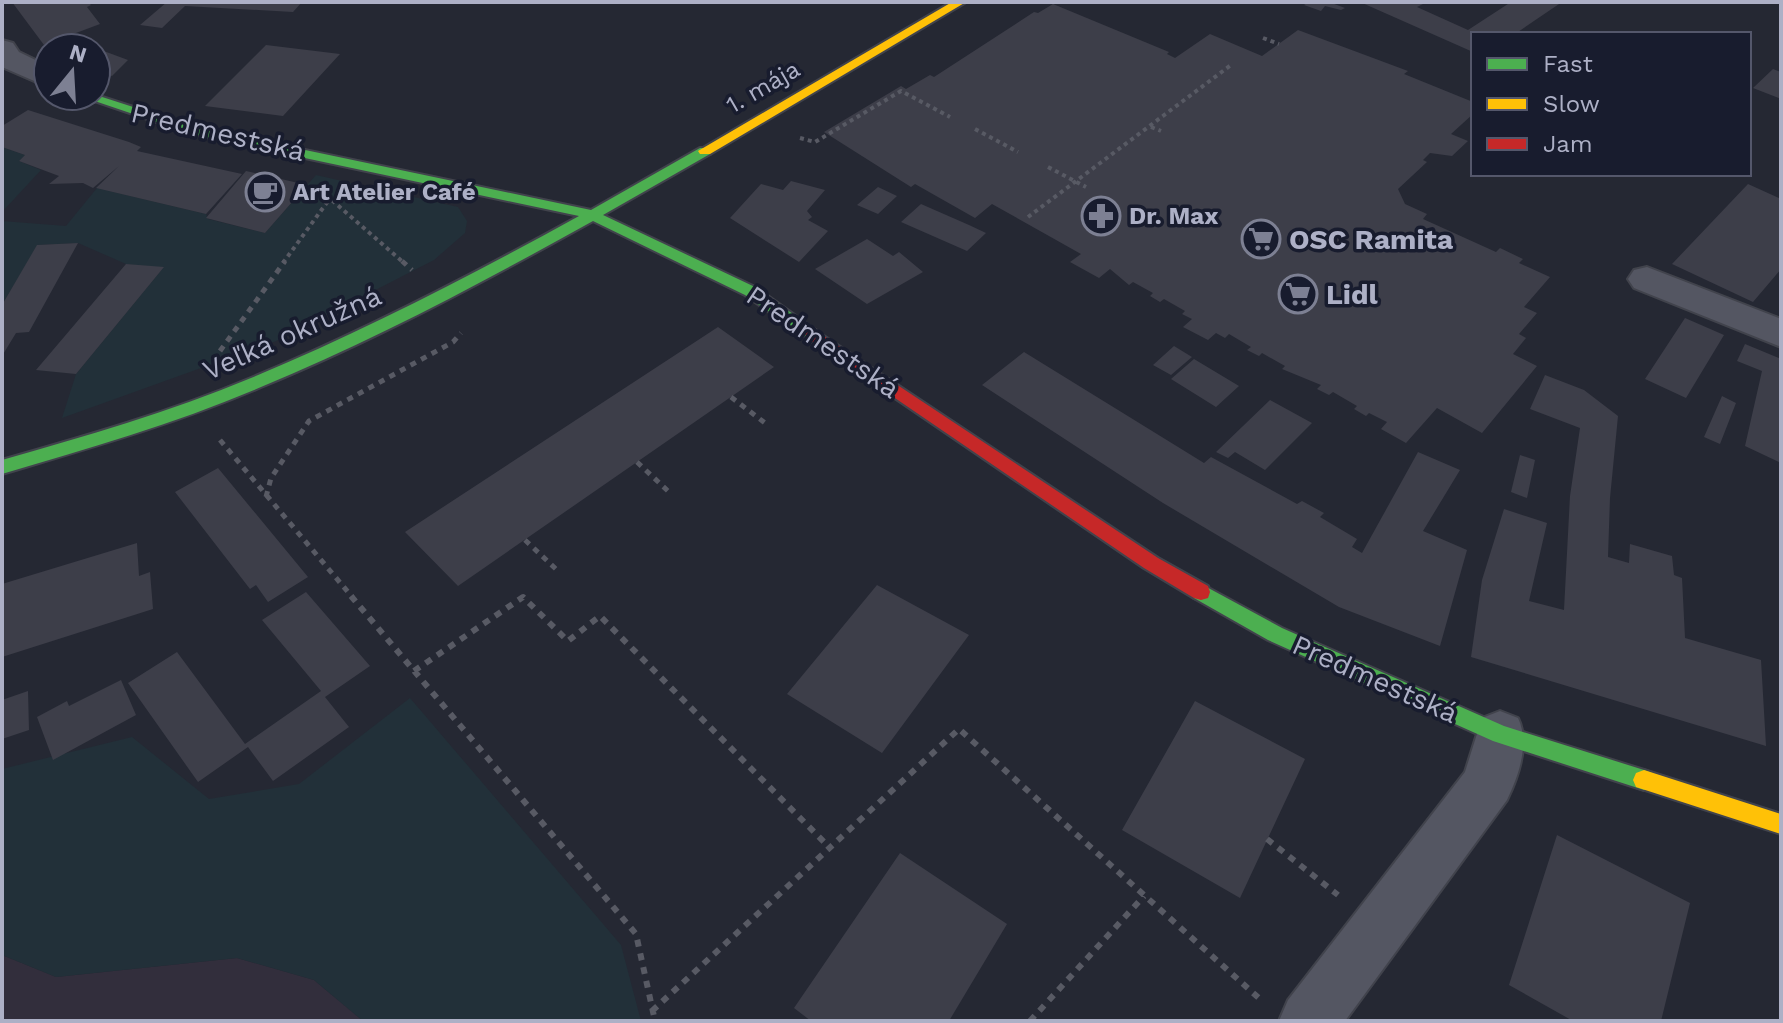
<svg xmlns="http://www.w3.org/2000/svg" width="1783" height="1023" viewBox="0 0 1783 1023" font-family="'Work Sans',sans-serif">
<style>
.medical{fill:#322e3c}
.green{fill:#223039}
.building{fill:#3d3e49}
.lines{fill:none;stroke-linecap:round;stroke-linejoin:round}
.street-casing{stroke:#41434c;stroke-width:4}
.fast-casing{stroke:#41434c;stroke-width:4}
.slow-casing{stroke:#41434c;stroke-width:4}
.jam-casing{stroke:#41434c;stroke-width:4}
.path-far2{stroke:#585a64;stroke-width:4;stroke-dasharray:4 4;stroke-linecap:butt}
.path-far1{stroke:#585a64;stroke-width:5;stroke-dasharray:6 6;stroke-linecap:butt}
.path{stroke:#585a64;stroke-width:6;stroke-dasharray:7 7;stroke-linecap:butt}
.street{fill:#545662;fill-rule:evenodd}
.fast{fill:#4caf50;fill-rule:evenodd}
.slow{fill:#ffc107;fill-rule:evenodd}
.jam{fill:#c62828;fill-rule:evenodd}
.labels{text-anchor:middle;dominant-baseline:central;stroke-width:7;stroke-linejoin:round;paint-order:stroke}
.far-street-label{font-size:24px;fill:#adb0c6;stroke:#181c2e}
.far-poi-label{font-size:24px;font-weight:bold;fill:#adb0c6;stroke:#181c2e;text-anchor:start}
.street-label{font-size:28px;fill:#adb0c6;stroke:#181c2e}
.poi-label{font-size:28px;font-weight:bold;fill:#adb0c6;stroke:#181c2e;text-anchor:start}
</style>
<rect width="100%" height="100%" fill="#252833"/>
<!-- medical -->
<path class="medical" d="M2,955L56,977L237,958L314,980L363,1021H2Z"/>
<!-- green -->
<path class="green" d="M2,147L25,155L19,161L41,170L2,212Z
M316,175L458,207L467,221L465,233L434,260L276,341L62,418L76,374L163,268L126,264L78,243L38,245L2,305V221L66,226L97,188L206,214L208,219L265,233Z
M410,698L621,945L641,1021H363L314,980L237,958L56,977L2,955V769L132,737L209,799L299,784Z"/>
<!-- building -->
<path class="building" d="M12,2H88L91,5L87,7L100,24L44,45Z
M167,2H302L293,12L185,6L162,28L140,25Z
M1308,2H1329L1345,8L1341,10L1325,6L1321,11L1304,5Z
M1360,2H1427L1417,7L1468,30L1511,2H1562L1515,34H1473V52Z
M1053,4L1169,52L1167,54L1175,58L1210,34L1262,56L1298,30L1408,71L1404,74L1473,102V114L1451,134L1468,141L1452,156L1430,153L1423,160L1427,162L1398,189L1405,204L1427,214L1423,219L1496,252L1500,248L1523,259L1519,263L1550,277L1524,307L1537,313L1519,334L1526,338L1513,354L1537,366L1482,433L1437,408L1406,443L1381,429L1387,422L1369,413L1366,416L1354,409L1357,406L1333,392L1329,395L1317,389L1321,385L1282,369L1285,366L1262,353L1259,356L1247,350L1251,347L1229,334L1225,338L1216,333L1208,340L1183,327L1192,319L1182,314L1185,311L1164,299L1160,302L1150,296L1153,293L1133,282L1129,285L1110,269L1099,278L1070,262L1081,254L992,204L975,218L915,184L911,187L824,132L901,86L906,89L930,75L934,77L1034,12L1038,13Z
M88,43L101,50L128,60L112,76L96,71V48H77Z
M266,45L340,54L283,116L205,106Z
M1773,69L1781,72V99L1753,88Z
M28,110L129,142L141,147L137,151L242,174L206,214L96,188L119,166L93,188L83,183L49,184L59,176L19,161L25,155L2,147V126Z
M246,171L307,185L265,233L206,218Z
M791,181L825,190L807,211L812,217L808,220L828,231L799,262L730,218L761,184L783,190Z
M1748,184L1781,199V269L1753,302L1672,264Z
M878,187L897,196L878,214L857,205Z
M921,204L969,225L986,233L967,251L901,222Z
M867,239L893,256L899,252L923,272L867,304L815,269Z
M78,243L29,332L16,333L2,356V305L37,245Z
M126,264L164,267L76,374L36,370Z
M1685,318L1724,335L1686,398L1645,379Z
M718,327L774,367L458,586L405,532Z
M1745,344L1781,359V463L1745,446L1762,371L1737,361Z
M1174,346L1192,357L1171,375L1153,365Z
M1024,352L1204,463L1211,457L1297,504L1302,501L1324,513L1320,517L1357,539L1352,547L1362,553L1418,452L1460,470L1423,531L1467,550L1440,646L1339,607L1163,503L982,385Z
M1194,359L1239,386L1216,407L1171,379Z
M1545,375L1584,390L1618,416L1610,498L1608,557L1629,563L1630,544L1672,556L1674,575L1682,578L1685,638L1761,660L1766,746L1471,657L1482,580L1504,509L1547,523L1529,601L1564,610L1570,496L1580,428L1530,409Z
M1722,396L1736,403L1720,444L1704,437Z
M1270,400L1312,423L1265,470L1235,452L1228,458L1216,452Z
M1520,455L1535,460L1527,498L1511,492Z
M218,468L308,577L268,602L256,585L250,589L175,492Z
M137,543L139,576L150,572L153,609L2,657V584Z
M877,585L969,635L882,753L787,694Z
M306,592L370,666L325,697L349,727L273,781L248,747L198,782L128,683L177,652L245,744L321,691L262,620Z
M121,680L136,715L53,760L37,717L67,701L69,706Z
M28,691L29,730L2,739V700Z
M1195,701L1305,759L1240,898L1122,830Z
M1557,835L1690,903L1661,1021H1573L1509,985Z
M900,853L1007,924L949,1021H811L794,1008Z"/>
<g class="lines">
<defs>
<path id="street" d="M2,40L13,43L19,52L48,66V87L2,67Z
M1647,267L1781,319V347L1634,288L1628,279L1634,270Z
M1500,711L1518,718C1530,743 1519,775 1507,800L1345,1021H1279L1288,1000L1465,772L1482,718Z"/>
<path id="fast" d="M96,95L195,127L591,210L700,148H710V154L603,215L755,287L821,334L813,339L807,338L745,295L593,221C485,281 375,340 261,387C177,423 89,448 2,474V460C86,436 170,412 251,378C364,331 472,275 579,216L192,134L80,96Z
M1201,584L1282,628L1504,726L1644,770L1652,773L1655,780L1652,787L1644,790L1493,741L1268,640L1194,598L1192,592L1194,586Z"/>
<path id="slow" d="M952,2H966L710,154H700L698,151Z
M1644,770L1781,814V834L1636,787L1633,780L1636,773Z"/>
<path id="jam" d="M813,329L1158,558L1208,586L1210,592L1208,598L1201,600L1194,598L1144,568L807,338L805,334L807,330Z"/>
</defs>
<!-- street casing -->
<use href="#street" class="street-casing"/>
<!-- fast casing -->
<use href="#fast" class="fast-casing"/>
<!-- slow casing -->
<use href="#slow" class="slow-casing"/>
<!-- jam casing -->
<use href="#jam" class="jam-casing"/>
<!-- path-far2 -->
<path class="path-far2" d="M1263,38L1279,44
M1151,127L1161,131
M975,129L1018,152
M800,138L815,142L901,91L950,117
M1048,167L1086,187
M326,195L404,263
M1028,217L1231,65
M283,263L328,201"/>
<!-- path-far1 -->
<path class="path-far1" d="M402,261L412,270
M220,351L285,261
M731,397L765,423
M220,440L353,598
M637,462L669,492
M266,497L271,478L309,421L453,342L461,333
M525,540L558,571"/>
<!-- path -->
<path class="path" d="M351,596L636,934L655,1021
M414,671L523,597L568,641L600,616L828,846
M1267,839L1338,895
M652,1011L959,729L1261,1000
M1030,1021L1144,896"/>
<!-- street -->
<use href="#street" class="street"/>
<!-- fast -->
<use href="#fast" class="fast"/>
<!-- slow -->
<use href="#slow" class="slow"/>
<!-- jam -->
<use href="#jam" class="jam"/>
</g>
<!-- icons -->
<defs>
<symbol id="cafe-ring" viewBox="-11 -11 22 22"><circle r="9.5" fill="#181c2e" stroke="#7d8093" stroke-width="1.5"/><path d="M-5.5-4.5H6V0H3Q3 3.5 0 3.5H-2.5Q-5.5 3.5-5.5 0ZM3-3.2v2h1.7v-2ZM-6 4.5H4V6H-6Z" fill="#7d8093"/></symbol>
<symbol id="pharmacy-ring" viewBox="-11 -11 22 22"><circle r="9.5" fill="#181c2e" stroke="#7d8093" stroke-width="1.5"/><path d="M-2-6h4v4h4v4h-4v4h-4v-4h-4v-4h4Z" fill="#7d8093"/></symbol>
<symbol id="supermarket-ring" viewBox="-11 -11 22 22"><circle r="9.5" fill="#181c2e" stroke="#7d8093" stroke-width="1.5"/><path d="M-6-5.5h2.5l.6 2H6L4.5 2H-2.5L-4.4-4H-6ZM-1.5 3.2a1.3 1.3 0 1 0 .1 0ZM3 3.2a1.3 1.3 0 1 0 .1 0Z" fill="#7d8093"/></symbol>
</defs>
<g fill-rule="evenodd">
<use href="#cafe-ring" x="243" y="170" width="44" height="44"/>
<use href="#pharmacy-ring" x="1079" y="194" width="44" height="44"/>
<use href="#supermarket-ring" x="1239" y="217" width="44" height="44"/>
<use href="#supermarket-ring" x="1276" y="272" width="44" height="44"/>
</g>
<g class="labels">
<!-- far-street labels -->
<g class="far-street-label">
<text transform="translate(763 87) rotate(-30)">1. mája</text>
</g>
<!-- far-poi labels -->
<g class="far-poi-label">
<text x="293" y="192">Art Atelier Café</text>
<text x="1129" y="216">Dr. Max</text>
</g>
<!-- street labels -->
<g class="street-label">
<text transform="translate(218 132) rotate(13)">Predmestská</text>
<text transform="translate(292 333) rotate(-24)">Veľká okružná</text>
<text transform="translate(823 342) rotate(34)">Predmestská</text>
<text transform="translate(1375 679) rotate(24)">Predmestská</text>
</g>
<!-- poi labels -->
<g class="poi-label">
<text x="1289" y="239">OSC Ramita</text>
<text x="1326" y="294">Lidl</text>
</g>
</g>
<!-- border -->
<rect width="1783" height="1023" fill="none" stroke="#adb0c6" stroke-width="8"/>
<!-- legend -->
<rect x="1471" y="32" width="280" height="144" fill="#181c2e" stroke="#54576b" stroke-width="2"/>
<rect x="1487" y="58" width="40" height="12" fill="#4caf50" stroke="#54576b" stroke-width="2"/>
<text x="1543" y="72" font-size="24" fill="#adb0c6">Fast</text>
<rect x="1487" y="98" width="40" height="12" fill="#ffc107" stroke="#54576b" stroke-width="2"/>
<text x="1543" y="112" font-size="24" fill="#adb0c6">Slow</text>
<rect x="1487" y="138" width="40" height="12" fill="#c62828" stroke="#54576b" stroke-width="2"/>
<text x="1543" y="152" font-size="24" fill="#adb0c6">Jam</text>
<!-- north arrow -->
<g transform="translate(72 72) rotate(18)"><circle r="38" fill="#181c2e" stroke="#54576b" stroke-width="2"/>
<path d="M0-6L14 30L0 20L-14 30Z" fill="#7d8093"/>
<text y="-12" font-size="22" font-weight="bold" text-anchor="middle" fill="#adb0c6">N</text>
</g>
</svg>
